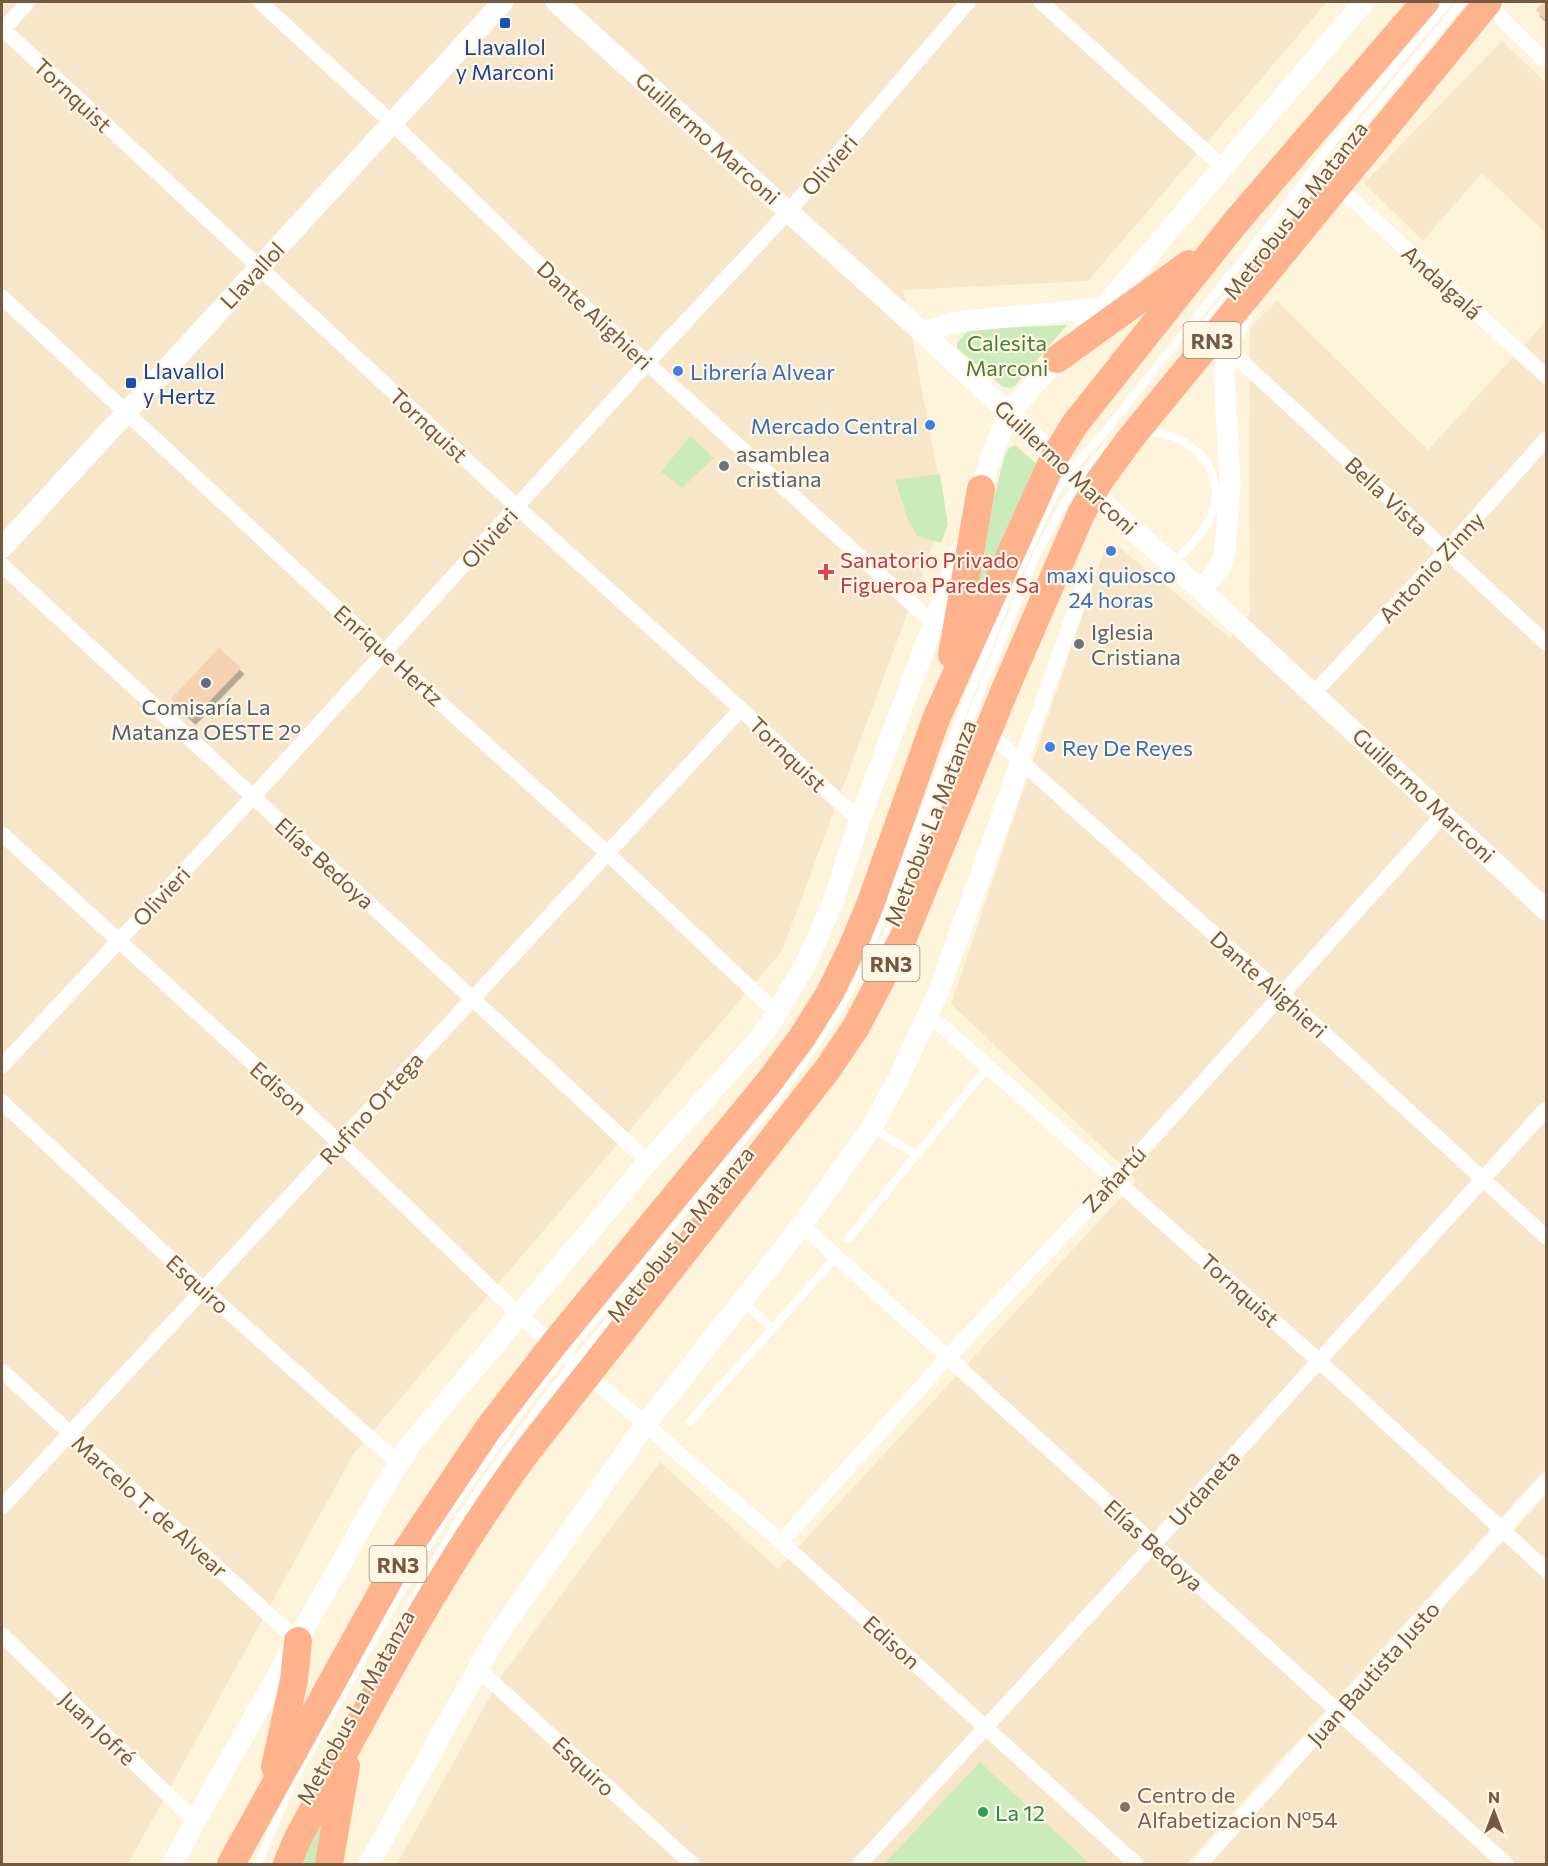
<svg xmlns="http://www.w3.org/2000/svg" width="1548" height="1866" viewBox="0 0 1548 1866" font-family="Commissioner,sans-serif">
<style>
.residential{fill:#f7e6ca}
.green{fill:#cbecba}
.building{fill:#f6d2b2;filter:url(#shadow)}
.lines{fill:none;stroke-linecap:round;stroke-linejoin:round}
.lane{stroke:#fff;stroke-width:8}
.street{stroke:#fff;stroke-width:15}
.secondary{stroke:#fff;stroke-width:21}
.highway{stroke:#ffb38d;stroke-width:28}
.transit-dot{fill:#1a4fb4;stroke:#fff7e5;stroke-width:2}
.shop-dot{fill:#3f7fe0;stroke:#fff7e5;stroke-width:2}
.worship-dot{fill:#6b7280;stroke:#fff7e5;stroke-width:2}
.health-dot{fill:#e0444e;stroke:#fff7e5;stroke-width:2}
.service-dot{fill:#5c6f8a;stroke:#fff7e5;stroke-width:2}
.education-dot{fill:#8d6e63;stroke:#fff7e5;stroke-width:2}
.leisure-dot{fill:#2e9e5b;stroke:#fff7e5;stroke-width:2}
.labels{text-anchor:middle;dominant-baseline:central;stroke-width:4.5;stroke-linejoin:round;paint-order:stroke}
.shield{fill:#fff7e5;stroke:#9e8874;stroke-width:1.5}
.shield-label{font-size:21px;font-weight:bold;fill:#755943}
.transit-label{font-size:22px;fill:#164399;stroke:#fff7e5}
.street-label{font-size:22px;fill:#755943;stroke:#fff7e5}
.park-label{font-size:22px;fill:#497d3a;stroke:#fff7e5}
.shop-label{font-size:22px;fill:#366cbe;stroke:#fff7e5;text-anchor:start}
.worship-label{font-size:22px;fill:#5b616d;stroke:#fff7e5;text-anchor:start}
.health-label{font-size:22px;fill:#be3a42;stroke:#fff7e5;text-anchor:start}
.service-label{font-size:22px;fill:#4e5e75;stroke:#fff7e5}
.education-label{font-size:22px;fill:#785e54;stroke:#fff7e5;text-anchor:start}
.leisure-label{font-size:22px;fill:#27864d;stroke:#fff7e5;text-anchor:start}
</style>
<defs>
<filter id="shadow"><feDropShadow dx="3.5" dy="6" stdDeviation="0" flood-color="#0004"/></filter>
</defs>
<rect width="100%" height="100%" fill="#fef4dc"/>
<!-- residential -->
<path class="residential" d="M2,2H1327L1088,281L903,290L945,512L782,951L354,1453L128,1864H2Z
M1502,41L1546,83V233L1482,173L1423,241L1364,183Z
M1277,301L1428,450L1546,321V1468L1186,1864H397L502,1675L660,1462L778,1569L1137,1180L951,1004L1104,551L1119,547L1230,638L1250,613V328Z
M1546,1495V1864H1208Z"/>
<!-- green -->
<path class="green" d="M1067,325L1015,386L1010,388L1003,387L957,348V343L968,331L979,329Z
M690,436L714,458L682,488L661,472Z
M1015,445L1038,465L969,619L985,532L1004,458L1009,448Z
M940,474L948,525L941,543L917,536L908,520L895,480Z
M980,1762L1088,1862L1086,1864H884Z
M330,1800L318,1864H299Z"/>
<!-- building -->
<path class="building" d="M1544,2H1546V20L1536,10Z
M219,648L241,668L192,719L171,699Z"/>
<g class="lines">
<!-- lane -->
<path class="lane" d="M1192,341L1298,209L1333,159L1462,2
M1146,433C1159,431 1170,435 1182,441C1212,457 1224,490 1209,521C1200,538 1185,550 1172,564
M878,956L891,927L909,874L994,658L1035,558L1062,507L1079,482L1107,446
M872,1128L917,1155
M848,1239L988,1067
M742,1301L772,1328
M690,1421L837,1256
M408,1609L462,1515L493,1470L552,1390L668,1250
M258,1864L294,1779L413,1571L447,1515L534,1393L783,1091L825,1032L847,996L870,948L1014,581L1051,501L1069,472L1103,434L1290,200L1326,150L1448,2"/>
<!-- street -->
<path class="street" d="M260,2L392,123L548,273L933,623
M1041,2L1224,168
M1490,2L1506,23L1546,61
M2,28L517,507L741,709L840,803L860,819
M2,31L28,2
M1336,189L1348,196L1546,376
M2,297L385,653L607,853L777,1013
M1228,349L1546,643
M2,565C216,764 434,961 648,1162
M1314,693L1446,551L1546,439
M987,735L1005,747L1281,994L1546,1237
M1021,762L1085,583
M2,834L340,1143L519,1315L781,1542L1136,1864
M927,1017L942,1026L1319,1361L1546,1570
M2,1066L252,798L647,363L788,212L968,2
M2,1102L203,1289L398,1463
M802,1225L1506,1864
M2,1371L298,1641
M2,1507L741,709
M781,1542L947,1358L1116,1179L1444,814
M2,1635L195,1821
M477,1668L692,1864
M860,1864L1153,1545L1546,1109
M1200,1864L1546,1481"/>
<!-- secondary -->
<path class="secondary" d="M556,2L923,333L1009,413L1079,482L1202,591L1546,910
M923,333L949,324L965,321L1103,308
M977,501L994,448L1009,413L1103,308L1364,2
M2,548L503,2
M1202,591L1221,565L1225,552L1230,482L1224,373L1228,349L1243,311
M173,1864L195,1821L386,1484L410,1445L648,1162L760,1038L777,1013L806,963L832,905L860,819L961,551
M369,1864L494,1640L645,1425L802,1225L871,1128L898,1080L940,988L1021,762"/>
<!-- highway -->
<path class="highway" d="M1057,359L1189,264
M952,655L981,489
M275,1767L294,1680L298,1641
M231,1864L397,1565L488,1429L554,1344L769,1082L801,1039L830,993L852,948L870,905L936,719L1054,458L1075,424L1235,223L1425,2
M287,1864L297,1840C369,1706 439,1571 529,1449L827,1070L856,1027L903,938L1004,692L1081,514L1100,480L1130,439L1488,2
M329,1864L346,1766"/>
</g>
<!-- markers -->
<g class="transit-dot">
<rect x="499" y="17" width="12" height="12" rx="3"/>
<rect x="125" y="377" width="12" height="12" rx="3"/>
</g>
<g class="shop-dot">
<circle cx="678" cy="371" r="6"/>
<circle cx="930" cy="425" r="6"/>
<circle cx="1111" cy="551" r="6"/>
<circle cx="1050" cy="747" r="6"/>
</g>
<g class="worship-dot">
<circle cx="724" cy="466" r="6"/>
<circle cx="1079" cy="644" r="6"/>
</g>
<path class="health-dot" d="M823 563h6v6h6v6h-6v6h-6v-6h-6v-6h6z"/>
<circle class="service-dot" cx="206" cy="683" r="6"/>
<circle class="education-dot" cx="1125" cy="1807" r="6"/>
<circle class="leisure-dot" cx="983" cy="1812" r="6"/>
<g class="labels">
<!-- shield labels -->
<g class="shield">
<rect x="1183.5" y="322" width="57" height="36" rx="4.5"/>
<rect x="862.5" y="945" width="57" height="36" rx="4.5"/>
<rect x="369.5" y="1546" width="57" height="36" rx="4.5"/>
</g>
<g class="shield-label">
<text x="1212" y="340">RN3</text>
<text x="891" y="963">RN3</text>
<text x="398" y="1564">RN3</text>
</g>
<!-- transit labels -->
<g class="transit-label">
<text x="505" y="46">Llavallol<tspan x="505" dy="25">y Marconi</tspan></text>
<text x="143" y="370" text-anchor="start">Llavallol<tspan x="143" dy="25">y Hertz</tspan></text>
</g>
<!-- street labels -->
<g class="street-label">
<text transform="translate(73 95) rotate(43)">Tornquist</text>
<text transform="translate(708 138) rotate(42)">Guillermo Marconi</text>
<text transform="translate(829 165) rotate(-49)">Olivieri</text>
<text transform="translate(1295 210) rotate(-52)">Metrobus La Matanza</text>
<text transform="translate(252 275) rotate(-47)">Llavallol</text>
<text transform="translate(1442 282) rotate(42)">Andalgalá</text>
<text transform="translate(595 315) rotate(43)">Dante Alighieri</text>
<text transform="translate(429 425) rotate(43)">Tornquist</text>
<text transform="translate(1066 467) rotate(43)">Guillermo Marconi</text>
<text transform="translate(1387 496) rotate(43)">Bella Vista</text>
<text transform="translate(489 538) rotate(-48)">Olivieri</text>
<text transform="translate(1431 567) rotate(-47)">Antonio Zinny</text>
<text transform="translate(389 655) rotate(42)">Enrique Hertz</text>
<text transform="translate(788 754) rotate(44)">Tornquist</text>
<text transform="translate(1424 795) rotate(43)">Guillermo Marconi</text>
<text transform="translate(930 823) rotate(-69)">Metrobus La Matanza</text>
<text transform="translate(325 863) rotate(42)">Elías Bedoya</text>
<text transform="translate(161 896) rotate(-47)">Olivieri</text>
<text transform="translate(1269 984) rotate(42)">Dante Alighieri</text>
<text transform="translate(279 1088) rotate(42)">Edison</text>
<text transform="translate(371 1108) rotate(-48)">Rufino Ortega</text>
<text transform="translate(1114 1179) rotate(-47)">Zañartú</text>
<text transform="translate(680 1234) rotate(-51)">Metrobus La Matanza</text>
<text transform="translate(198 1284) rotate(42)">Esquiro</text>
<text transform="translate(1240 1290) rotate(42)">Tornquist</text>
<text transform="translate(1204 1488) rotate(-48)">Urdaneta</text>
<text transform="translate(150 1506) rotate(42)">Marcelo T. de Alvear</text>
<text transform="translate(1154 1545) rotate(42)">Elías Bedoya</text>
<text transform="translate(892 1642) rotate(42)">Edison</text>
<text transform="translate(1373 1673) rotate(-48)">Juan Bautista Justo</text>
<text transform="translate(355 1707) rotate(-61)">Metrobus La Matanza</text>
<text transform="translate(98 1728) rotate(44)">Juan Jofré</text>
<text transform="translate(584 1766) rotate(43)">Esquiro</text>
</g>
<!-- park labels -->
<g class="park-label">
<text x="1007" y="342">Calesita<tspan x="1007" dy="25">Marconi</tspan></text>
</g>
<!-- shop labels -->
<g class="shop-label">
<text x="690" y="371">Librería Alvear</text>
<text x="918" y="425" text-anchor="end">Mercado Central</text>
<text x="1111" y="574" text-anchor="middle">maxi quiosco<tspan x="1111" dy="25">24 horas</tspan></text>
<text x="1062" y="747">Rey De Reyes</text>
</g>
<!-- worship labels -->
<g class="worship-label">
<text x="736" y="453">asamblea<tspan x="736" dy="25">cristiana</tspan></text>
<text x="1091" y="631">Iglesia<tspan x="1091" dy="25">Cristiana</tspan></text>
</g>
<!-- health labels -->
<g class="health-label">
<text x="840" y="559">Sanatorio Privado<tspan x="840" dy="25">Figueroa Paredes Sa</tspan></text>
</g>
<!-- service labels -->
<g class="service-label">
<text x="206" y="706">Comisaría La<tspan x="206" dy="25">Matanza OESTE 2°</tspan></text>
</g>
<!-- education labels -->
<g class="education-label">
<text x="1137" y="1794">Centro de<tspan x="1137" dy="25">Alfabetizacion Nº54</tspan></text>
</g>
<!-- leisure labels -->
<g class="leisure-label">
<text x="995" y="1812">La 12</text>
</g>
</g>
<!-- border -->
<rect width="1548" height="1866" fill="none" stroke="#755943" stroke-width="6"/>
<!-- north arrow -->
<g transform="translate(1494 1812)" stroke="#fff7e5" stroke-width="4.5" paint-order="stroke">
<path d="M0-4.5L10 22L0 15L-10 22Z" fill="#755943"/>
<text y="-9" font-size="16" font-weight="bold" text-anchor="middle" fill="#755943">N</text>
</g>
</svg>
